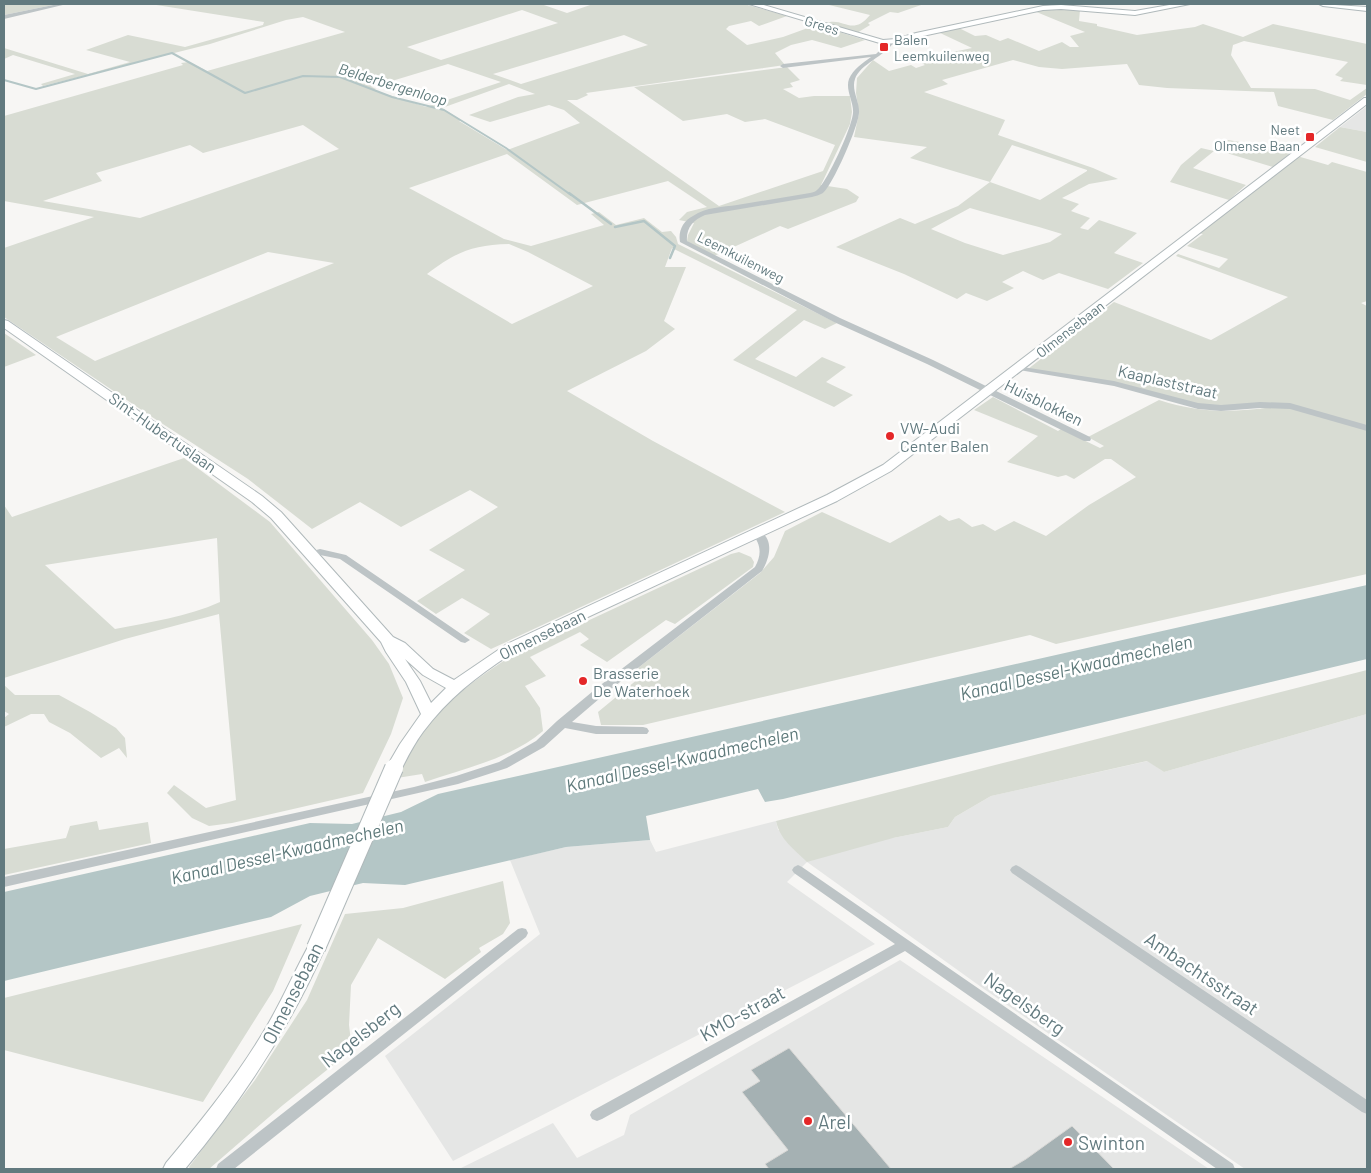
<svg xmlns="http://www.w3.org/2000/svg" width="1371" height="1173" viewBox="0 0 1371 1173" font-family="Barlow,sans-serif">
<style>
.built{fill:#e5e6e5}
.green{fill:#d8dcd3;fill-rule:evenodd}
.water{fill:#b4c6c6}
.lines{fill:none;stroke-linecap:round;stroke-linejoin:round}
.stream-far1{stroke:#b4c6c6;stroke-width:2}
.stream{stroke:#b4c6c6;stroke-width:2.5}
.building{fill:#a5b1b3;stroke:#d9d8d6}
.secondary-casing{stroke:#b0b9bb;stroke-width:2}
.street{fill:#bdc4c6;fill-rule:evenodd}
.secondary{fill:#fff;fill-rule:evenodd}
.secondary-bridge-casing{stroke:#b0b9bb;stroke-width:20;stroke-linecap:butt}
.secondary-bridge{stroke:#fff;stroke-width:18}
.poi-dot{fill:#e42728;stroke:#fff;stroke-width:2}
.labels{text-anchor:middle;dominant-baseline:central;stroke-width:5;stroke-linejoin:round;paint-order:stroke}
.far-street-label{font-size:14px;fill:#627a7f;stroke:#fff}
.far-poi-label{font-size:14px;fill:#627a7f;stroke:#fff;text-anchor:start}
.far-water-label{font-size:15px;font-style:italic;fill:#5d797a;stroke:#fff}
.street-label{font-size:16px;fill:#627a7f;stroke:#fff}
.poi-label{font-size:16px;fill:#627a7f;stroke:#fff;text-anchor:start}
.water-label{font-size:18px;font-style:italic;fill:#5d797a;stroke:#fff}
.near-street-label{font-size:19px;fill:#627a7f;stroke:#fff}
.near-poi-label{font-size:19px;fill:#627a7f;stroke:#fff;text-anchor:start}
</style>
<rect width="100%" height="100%" fill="#f7f6f4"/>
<!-- built -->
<path class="built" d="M1367,106V132L1340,127Z
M1367,714V1169H1245L984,989L807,862L787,882L875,944L453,1161L385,1056L540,934L510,860L566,847L650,840L656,852L776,821L778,830L893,838L948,827L955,817L991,796L1148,761L1164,772Z
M900,960L1209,1169H459L553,1123L577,1158L624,1135L630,1115Z"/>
<!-- green -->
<path class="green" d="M4,4H58L4,15Z
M150,4H541L567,13L593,4H744L787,16L759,26L751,21L729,26L726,29L747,45L783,37L816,25L865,40L841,48L812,40L791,45L775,53L785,65L586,93L588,95L577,100H567L719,206L823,171L835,145L765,119L745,122L727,114L683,121L634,87L787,67L800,80L790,83L793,87L783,89L799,98L814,96H850L852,112L850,124L821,185L847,189L859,197L856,202L788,229L780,226L714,256L690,244L687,241L688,235L694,223L679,220L687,212L707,207L668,181L577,205L507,154L409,188L504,239L531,246L604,225L591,214L599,212L616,225L644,218L662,232L671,231L676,237L678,244L837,323L825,329L804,320L755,359L796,377L822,357L846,367L826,382L853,395L834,407L733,360L797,310L672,248L665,267H686L664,321L675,329L646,351L567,391L653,441L785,512L491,649L464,633L490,614L462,598L436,614L417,601L465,570L429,550L498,507L470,490L401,527L360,502L312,529L248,479L152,417L4,317V248L94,217L4,201V116L183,65L181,63L189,62L207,71L345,32L303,17L286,20L210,44L43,86L41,84L75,74L13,55L4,59V48L88,74L130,62L86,50L128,35L185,47L263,25L264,22ZM522,10L558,23L441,60L407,47ZM624,35L648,45L521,84L493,74ZM448,64L501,82L426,107L373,90L376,89L372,87ZM509,84L535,94L518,97L469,115L490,122L549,105L564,110L580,123L507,150L459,121L461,120L442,108ZM303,125L339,149L140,218L43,201L102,181L96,173L190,145L203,153ZM509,244L528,252L593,286L512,324L427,274C456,252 472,245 509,244ZM268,252L334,263L95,361L56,337Z
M825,4H924L898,13L890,12L868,23L870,25L857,33L824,24C843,15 851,38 870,15Z
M1058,8L1080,10L1079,21L1097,24V26L1137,35L1195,27L1203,24L1243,37L1273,24L1367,44V85L1340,81L1343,78L1335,75L1348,62L1244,41L1233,45L1231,55L1251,88L1315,89L1350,100L1367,88V94L1333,120L1278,106L1274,92L1167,88L1139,85L1127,64L1062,69L1039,67L1013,60L942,80L948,84L924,92L1005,120L998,135L1093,168L1118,179L1089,184L1062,198L1079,204L1071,211L1090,218L1080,228L1088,230L1099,220L1137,233L1114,253L1143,263L1108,289L1059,273L1043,280L1023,271L1002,282L1014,288L987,301L966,293L957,299L904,274L836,247L900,218L915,224L958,206L990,182L910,158L927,147L854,137L859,113L856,93L857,78L873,60L889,71L911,65L916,68L925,65L920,62L936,58L946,63L964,59L953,52L972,48L938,32L959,28L975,36L986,35L1000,41L1008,38L1039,51L1062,42L1070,47H1079L1070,36L1085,32L1034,11ZM1012,145L1087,170V171L1040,200L990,182ZM970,208C1001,217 1031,224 1062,234L1050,242L1003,255L965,243L931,229Z
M1340,127L1367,132V162L1315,147Z
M1228,140L1293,151L1273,167L1220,151Z
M1201,148L1214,151L1193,168L1246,185L1229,200L1170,182L1181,165Z
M1297,156L1328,165L1332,162L1367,172V301L1361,303L1367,306V574L1056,644L1030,635L643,725H601L598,712L644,674L638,668L760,573L774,557L785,531L822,512L890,543L940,515L949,521L959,518L972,527L983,524L995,531L1014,521L1046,536L1089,505L1136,477L1111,459H1105L1074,479L1066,475L1058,477L1007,462L1038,436L974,410L993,397L1058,431L1061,429L1100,448L1104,446L1088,437L1159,400C1199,413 1231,413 1272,407L1199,405L1130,387L1028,369L1114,302L1211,340L1288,297L1176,256L1178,254L1219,268L1228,259L1187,246L1203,234L1198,233Z
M4,333L36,355L4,367Z
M184,458L270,522L372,640L389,664L403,698L391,734L363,793L232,823L209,826L192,818L167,793L174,785L206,808L236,800L219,614L125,639L4,678V505L12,517ZM217,538L220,602C187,617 150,622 115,629L45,565Z
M739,552L751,557L754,562L753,567L675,624L666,620L607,662L580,645L589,639L580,632L530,657L546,676L525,686L540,708L543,731C510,759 465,768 425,782L422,774L397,778C415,724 462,688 508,658L731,554Z
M1367,670V714L1164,772L1147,761L991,796L955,817L948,827L893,838L807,862C794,849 780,840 776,821Z
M4,685L15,695H59L90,712L116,728L125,738L127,758L119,748L101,758L70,733L49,722L44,714H31L4,727V718L9,714L4,711Z
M97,821L99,830L148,822L151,843L4,875V849L66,838L70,826Z
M503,881L510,923L503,934L479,948L481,952L445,979L378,938L351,985L349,1025L352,1050L283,1105L209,1169H190L189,1167L255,1080L307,1000L345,914L403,908Z
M302,924L273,991L203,1102L4,1050V998Z"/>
<!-- water -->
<path class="water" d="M1367,585V659L783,799L765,802L758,789L646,816L650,840L566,847L405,885L363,883L310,896L271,917L4,981V892L310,823L352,824L401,812L438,794Z"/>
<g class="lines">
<!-- stream-far1 -->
<path class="stream-far1" d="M4,80L36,89L172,53L245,93L303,76L340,77L392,97L444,110L506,148L571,195"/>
<!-- stream -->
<path class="stream" d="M569,193L611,224
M615,227L644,221L675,246L670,258"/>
</g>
<!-- building -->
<path class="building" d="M789,1048L891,1169H769L765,1164L788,1150L742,1092L760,1081L751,1070Z
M1072,1126L1114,1169H1009L1026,1159Z"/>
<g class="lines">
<defs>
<path id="secondary" d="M749,4H760L883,40L896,39L916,33L1043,6L1061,5L1135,11L1175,4H1190L1135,15L1061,9L1043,10L918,37L897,43L883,44Z
M1319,4L1367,7V11L1323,6Z
M1364,98H1367V104L891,471L837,501L517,650C481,673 449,697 423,732C414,744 407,758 400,772L394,774L388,772L386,768L400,744L421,714L406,682L386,652L381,642L271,518L252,502L4,328V320L8,321L262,496L281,512L393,637L405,643L433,669L454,680L507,644L827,495L883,465ZM405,659L423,675L446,688L431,703L420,681Z
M316,941L322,943L325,948C289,1029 242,1101 185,1169H163L166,1163C201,1121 236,1078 264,1031C281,1003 294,972 310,943Z"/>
</defs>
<!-- secondary casing -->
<use href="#secondary" class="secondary-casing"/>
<!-- street -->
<path class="street" d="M58,4H67L4,19V15Z
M1045,4H1065L1061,9Z
M889,41L894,42C885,56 860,64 855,79C851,90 860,102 859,113C858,127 833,185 823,193C820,195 815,196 812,197L705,215C693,220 686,228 687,241L840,318L933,360L1090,437L1091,439L1090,441H1084L927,364L834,322L680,242C678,231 683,221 693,216C706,207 723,207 737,205C762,201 786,197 810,193C813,192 815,192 817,190C827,183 852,127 853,113C854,102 845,90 849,79C853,69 863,63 871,57L783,68L780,66L783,64L876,54Z
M1016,366L1114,381L1198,403L1221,405L1260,402L1290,403L1367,425V431L1290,409L1260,408L1221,411L1198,409L1114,386L1019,370L1015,368Z
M757,530C775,537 770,558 762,571L606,693L572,722L596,726L643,727L647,728L649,731L647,734H596L565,728L544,747L507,768L458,784L4,887V877L414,787L456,776L499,762L536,741L557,721L598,687L755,567C762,554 761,545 752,533Z
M320,549L346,555L470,640L465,643L461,642L340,559L320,555L312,557L307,554L309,552Z
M798,865L802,867L1233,1164L1235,1169H1217L905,951L602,1119L597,1121L592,1119L590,1115L592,1111L895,944L794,873L792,870L794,867Z
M1016,865L1020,867L1367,1100V1114L1362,1112L1012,873L1010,870L1012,867Z
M522,928L526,929L528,933L526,937L234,1169H216L218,1164L518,929Z"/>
<!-- secondary -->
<use href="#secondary" class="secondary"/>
<defs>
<path id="secondary-bridge" d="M316,948L394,768"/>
</defs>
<!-- secondary-bridge casing -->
<use href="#secondary-bridge" class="secondary-bridge-casing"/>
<!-- secondary-bridge -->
<use href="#secondary-bridge" class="secondary-bridge"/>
</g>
<!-- markers -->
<g class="poi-dot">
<rect x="879" y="42" width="10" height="10" rx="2.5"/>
<rect x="1305" y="132" width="10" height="10" rx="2.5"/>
<circle cx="890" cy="436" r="5"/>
<circle cx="583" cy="681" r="5"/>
<circle cx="808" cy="1121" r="5"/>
<circle cx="1068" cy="1142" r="5"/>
</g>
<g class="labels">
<!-- far-street labels -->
<g class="far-street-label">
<text transform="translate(822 25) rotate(17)">Grees</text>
<text transform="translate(741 257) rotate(27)">Leemkuilenweg</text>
<text transform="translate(1070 329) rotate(-38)">Olmensebaan</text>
</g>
<!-- far-poi labels -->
<g class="far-poi-label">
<text x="894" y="39">Balen<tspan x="894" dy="16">Leemkuilenweg</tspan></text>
<text x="1300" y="129" text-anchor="end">Neet<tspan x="1300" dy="16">Olmense Baan</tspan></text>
</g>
<!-- far-water labels -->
<g class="far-water-label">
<text transform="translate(393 84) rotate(17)">Belderbergenloop</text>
</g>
<!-- street labels -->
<g class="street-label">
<text transform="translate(1168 381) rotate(13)">Kaaplaststraat</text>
<text transform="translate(1044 402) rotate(26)">Huisblokken</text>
<text transform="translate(163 432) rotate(35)">Sint-Hubertuslaan</text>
<text transform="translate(542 634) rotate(-26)">Olmensebaan</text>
</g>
<!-- poi labels -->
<g class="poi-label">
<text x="900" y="427">VW-Audi<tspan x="900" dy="18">Center Balen</tspan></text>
<text x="593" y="672">Brasserie<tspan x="593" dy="18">De Waterhoek</tspan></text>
</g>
<!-- water labels -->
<g class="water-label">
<text transform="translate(1076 667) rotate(-13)">Kanaal Dessel-Kwaadmechelen</text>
<text transform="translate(682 759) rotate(-13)">Kanaal Dessel-Kwaadmechelen</text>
<text transform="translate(287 851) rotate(-13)">Kanaal Dessel-Kwaadmechelen</text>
</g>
<!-- near-street labels -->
<g class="near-street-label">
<text transform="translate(1202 973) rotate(34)">Ambachtsstraat</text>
<text transform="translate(292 993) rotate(-63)">Olmensebaan</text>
<text transform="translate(1025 1003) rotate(35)">Nagelsberg</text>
<text transform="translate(742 1013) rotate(-29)">KMO-straat</text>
<text transform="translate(360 1034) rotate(-38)">Nagelsberg</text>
</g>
<!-- near-poi labels -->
<g class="near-poi-label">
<text x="818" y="1121">Arel</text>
<text x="1078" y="1142">Swinton</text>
</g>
</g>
<!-- border -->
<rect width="1371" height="1173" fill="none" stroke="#627a7f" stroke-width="10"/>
</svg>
